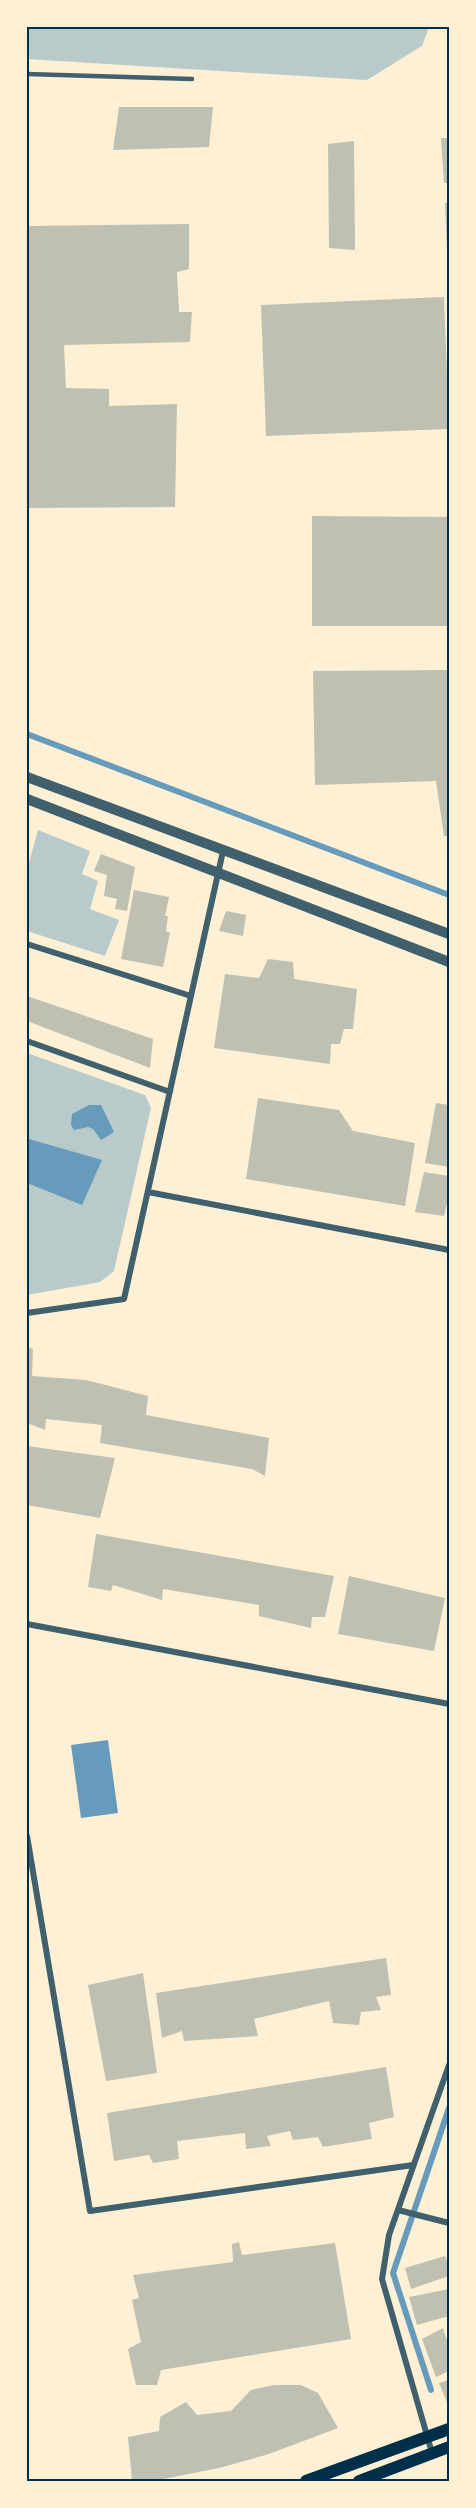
<svg xmlns="http://www.w3.org/2000/svg" width="476" height="2508" viewBox="0 0 476 2508" font-family="Montserrat,sans-serif">
  <rect width="100%" height="100%" fill="#fdf0d5"/>
  <path fill="#b9caca" d="M27,27H429L422,46L367,80L27,59Z
    M38,830L90,851L82,874L98,881L90,909L119,920L105,956L27,931V870Z
    M27,1053L145,1095L151,1108L114,1271L100,1282L27,1295Z"/>
  <path fill="#669bbc" d="M89,1105H101L114,1132L101,1140L93,1129L88,1127L74,1130L71,1125L72,1114Z
    M29,1139L102,1160L82,1205L27,1183V1147Z
    M108,1740L118,1813L81,1818L71,1745Z"/>
  <g fill="none" stroke-linecap="round" stroke-linejoin="round">
    <path stroke="#669bbc" stroke-width="6" d="M27,734L449,895
      M431,2390L393,2273L449,2108"/>
  </g>
  <path fill="#bec0b2" d="M119,107H213L209,147L113,150Z
    M441,138H449V183H444Z
    M354,141L355,250L329,248L328,144Z
    M445,203H449V249H447Z
    M189,224V269L177,272L179,312H192L190,342L64,345L66,388L109,389V406L177,404L175,507L27,508V226Z
    M444,297L449,429L266,436L261,305Z
    M312,516L449,517V626H312Z
    M449,670V836H444L436,781L315,785L313,671Z
    M101,854L135,867L127,911L115,909L117,899L104,896L107,875L94,871Z
    M134,890L169,897L165,916H168L166,931L170,933L163,967L121,959Z
    M226,911L246,915L243,936L219,931Z
    M268,959L293,962L294,979L357,989L353,1029H344L340,1044H331L330,1064L214,1048L225,974L259,978Z
    M27,996L153,1039L150,1068L27,1021Z
    M258,1098L339,1110L353,1131L415,1143L405,1206L246,1179Z
    M436,1103L449,1105V1167L425,1163Z
    M424,1172L449,1176V1195L444,1216L415,1212Z
    M27,1347L33,1349L32,1376L86,1380L148,1396L146,1415L269,1438L265,1476L252,1469L100,1443L102,1425L46,1419L45,1430L27,1423Z
    M27,1446L115,1458L100,1518L27,1505Z
    M96,1534L334,1576L325,1617H312L311,1628L259,1616V1605L163,1589L162,1600L113,1585L111,1591L88,1587Z
    M349,1576L445,1598L434,1651L338,1634Z
    M386,1958L391,1995L376,1997L381,2010L361,2012L359,2025L333,2023L329,2001L254,2019L258,2036L184,2041L182,2031L162,2038L156,1993Z
    M143,1973L157,2073L106,2081L88,1985Z
    M386,2067L394,2117L369,2123L372,2139L323,2147L318,2137L293,2140L290,2131L267,2136L271,2146L246,2149L245,2133L177,2141L179,2159L153,2163L149,2155L114,2161L107,2113Z
    M239,2242L242,2255L335,2243L351,2339L161,2370L157,2385H136L128,2349L141,2342L132,2300L139,2298L133,2275L233,2262L232,2244Z
    M445,2256L449,2266V2276L411,2289L405,2268Z
    M449,2289V2316L417,2325L409,2297Z
    M443,2328L449,2347V2371L436,2377L422,2339Z
    M449,2380V2401L447,2402L439,2383Z
    M274,2385H301L318,2393L338,2428L269,2454L219,2468L153,2481H132L128,2437L159,2431L160,2417L186,2402L197,2415L231,2411L251,2390Z"/>
  <g fill="none" stroke-linecap="round" stroke-linejoin="round">
    <path stroke="#3f606c" stroke-width="4.5" d="M27,74L192,79"/>
    <path stroke="#3f606c" stroke-width="6" d="M27,944L191,996
      M27,1041L170,1092
      M148,1192L449,1250
      M27,1313L124,1299L223,851
      M27,1624L449,1704
      M27,1836L90,2211L413,2165
      M398,2210L449,2223
      M432,2453L382,2279L389,2235L449,2065"/>
    <path stroke="#3f606c" stroke-width="10" d="M27,777L449,934
      M27,799L449,962"/>
    <path stroke="#003049" stroke-width="12" d="M306,2481L449,2429
      M359,2481L449,2447"/>
  </g>
  <rect width="476" height="2508" fill="none" stroke="#fdf0d5" stroke-width="57"/>
  <rect x="28" y="28" width="420" height="2452" fill="none" stroke="#003049" stroke-width="2"/>
</svg>
